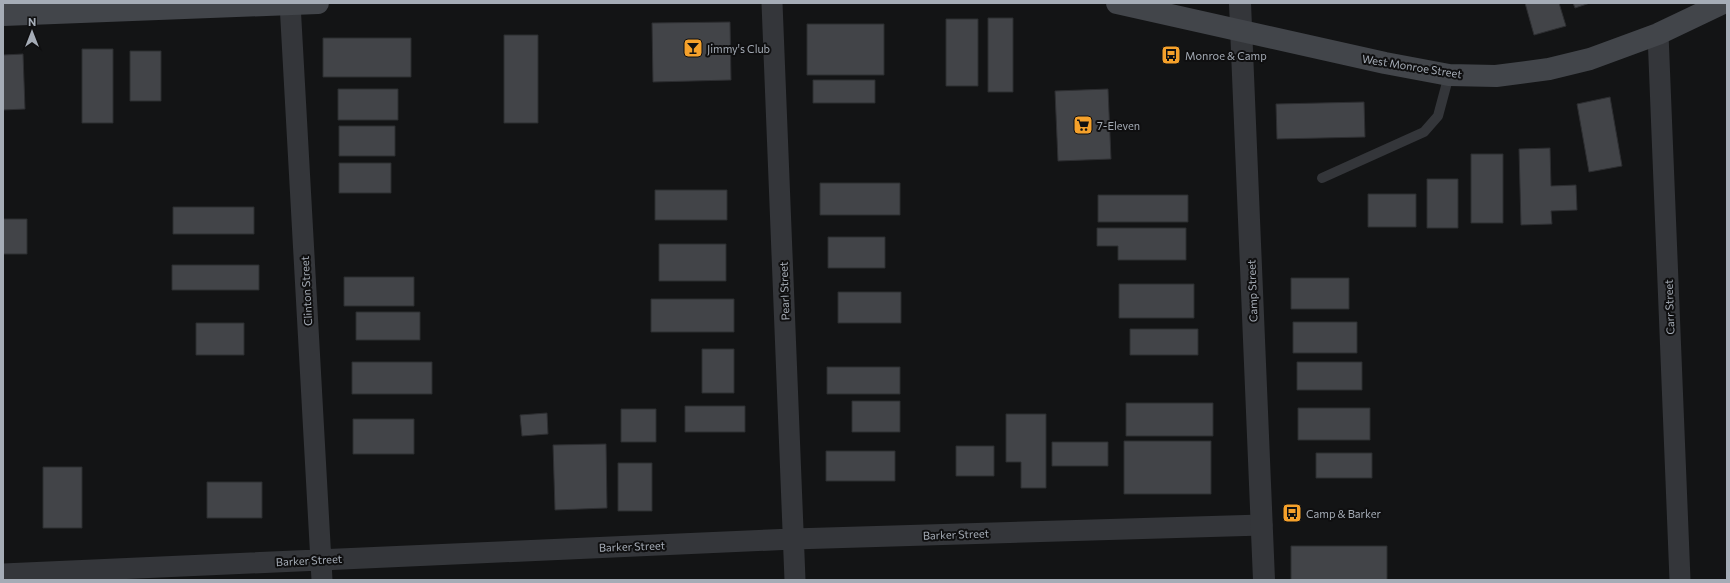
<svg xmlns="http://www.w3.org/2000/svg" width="1730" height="583" viewBox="0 0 1730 583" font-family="Commissioner,sans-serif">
  <rect width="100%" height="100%" fill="#131415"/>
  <path fill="#424448" stroke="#2d2e31" d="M1525,3H1559L1566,26L1534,35Z
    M1573,3H1590L1575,8Z
    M988,18H1013V92H988Z
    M946,19H978V86H946Z
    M730,22L731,80L653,82L652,23Z
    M807,24H884V75H807Z
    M504,35H538V123H504Z
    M323,38H411V77H323Z
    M82,49H113V123H82Z
    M130,51H161V101H130Z
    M23,54L25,109L3,110V55Z
    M813,80H875V103H813Z
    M338,89H398V120H338Z
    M1108,89L1111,159L1058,161L1055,91Z
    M1610,97L1622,166L1589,172L1577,104Z
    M1364,102L1365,137L1277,139L1276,104Z
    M339,126H395V156H339Z
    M1550,148L1551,186L1576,185L1577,210L1551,211L1552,224L1521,225L1519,149Z
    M1471,154H1503V223H1471Z
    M339,163H391V193H339Z
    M1427,179H1458V228H1427Z
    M820,183H900V215H820Z
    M655,190H727V220H655Z
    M1368,194H1416V227H1368Z
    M1098,195H1188V222H1098Z
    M173,207H254V234H173Z
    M3,219H27V254H3Z
    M1097,228H1186V260H1118V246H1097Z
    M828,237H885V268H828Z
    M659,244H726V281H659Z
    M172,265H259V290H172Z
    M344,277H414V306H344Z
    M1291,278H1349V309H1291Z
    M1119,284H1194V318H1119Z
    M838,292H901V323H838Z
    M651,299H734V332H651Z
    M356,312H420V340H356Z
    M1293,322H1357V353H1293Z
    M196,323H244V355H196Z
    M1130,329H1198V355H1130Z
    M702,349H734V393H702Z
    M352,362H432V394H352Z
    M1297,362H1362V390H1297Z
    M827,367H900V394H827Z
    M852,401H900V432H852Z
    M1126,403H1213V436H1126Z
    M685,406H745V432H685Z
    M1298,408H1370V440H1298Z
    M621,409H656V442H621Z
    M547,413L548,434L522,436L520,415Z
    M1006,414H1046V488H1021V462H1006Z
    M353,419H414V454H353Z
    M1124,441H1211V494H1124Z
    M1052,442H1108V466H1052Z
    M606,444L607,508L555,510L553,445Z
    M956,446H994V476H956Z
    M826,451H895V481H826Z
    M1316,453H1372V478H1316Z
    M618,463H652V511H618Z
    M43,467H82V528H43Z
    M207,482H262V518H207Z
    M1291,546H1387V580H1291Z"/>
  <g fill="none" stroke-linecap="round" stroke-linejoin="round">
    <path stroke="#34363a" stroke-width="10" d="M1322,178L1424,132L1438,116L1449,75"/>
    <path stroke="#34363a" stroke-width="21" d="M290,3L322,580
      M772,3L795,580
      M1658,34L1680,580
      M3,574L793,539L1262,525"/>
    <path stroke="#34363a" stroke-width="22" d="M1240,3L1264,580"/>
    <path stroke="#42454a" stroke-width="22" d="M1117,3L1385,63L1449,75L1496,76L1549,69L1590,59L1658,34L1723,3
      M3,15L318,3"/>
  </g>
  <defs>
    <g id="bar-square" transform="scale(1)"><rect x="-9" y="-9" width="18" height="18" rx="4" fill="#f5a12b" stroke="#0f0f10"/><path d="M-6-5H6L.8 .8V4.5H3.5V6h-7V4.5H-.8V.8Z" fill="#111"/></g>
    <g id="bus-square" transform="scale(1)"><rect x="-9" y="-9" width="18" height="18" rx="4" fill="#f5a12b" stroke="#0f0f10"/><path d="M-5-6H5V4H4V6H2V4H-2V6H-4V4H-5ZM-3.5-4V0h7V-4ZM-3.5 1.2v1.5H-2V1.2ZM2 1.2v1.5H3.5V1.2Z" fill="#111"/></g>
    <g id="supermarket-square" transform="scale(1)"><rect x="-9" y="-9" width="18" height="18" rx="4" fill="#f5a12b" stroke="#0f0f10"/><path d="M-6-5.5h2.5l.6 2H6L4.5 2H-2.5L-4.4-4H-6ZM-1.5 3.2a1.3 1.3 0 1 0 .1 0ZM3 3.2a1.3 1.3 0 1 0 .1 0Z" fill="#111"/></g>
  </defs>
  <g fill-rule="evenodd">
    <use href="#bar-square" x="693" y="48"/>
    <use href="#bus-square" x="1171" y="55"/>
    <use href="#supermarket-square" x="1083" y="125"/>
    <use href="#bus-square" x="1292" y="513"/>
  </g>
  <g text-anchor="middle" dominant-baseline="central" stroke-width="4" stroke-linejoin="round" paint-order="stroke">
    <g font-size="11" fill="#a5acb6" stroke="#0f0f10" text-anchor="start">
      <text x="707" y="48">Jimmy's Club</text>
      <text x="1185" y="55">Monroe &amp; Camp</text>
      <text x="1097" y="125">7-Eleven</text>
      <text x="1306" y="513">Camp &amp; Barker</text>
    </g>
    <g font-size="11" fill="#a5acb6" stroke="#0f0f10">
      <text transform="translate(1412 66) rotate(9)">West Monroe Street</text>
      <text transform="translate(306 291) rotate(-93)">Clinton Street</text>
      <text transform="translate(784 291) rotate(-92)">Pearl Street</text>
      <text transform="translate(1252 291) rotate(-92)">Camp Street</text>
      <text transform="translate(1669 307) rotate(-92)">Carr Street</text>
      <text transform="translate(956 534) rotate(-2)">Barker Street</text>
      <text transform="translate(632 546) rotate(-2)">Barker Street</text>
      <text transform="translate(309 560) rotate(-3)">Barker Street</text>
    </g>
  </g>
  <rect width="1730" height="583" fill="none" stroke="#a5acb6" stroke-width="8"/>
  <g transform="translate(32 32)" stroke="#0f0f10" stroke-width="3" paint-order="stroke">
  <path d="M0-3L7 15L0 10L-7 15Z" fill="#a5acb6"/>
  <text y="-6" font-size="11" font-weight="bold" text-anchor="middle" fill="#a5acb6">N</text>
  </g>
</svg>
